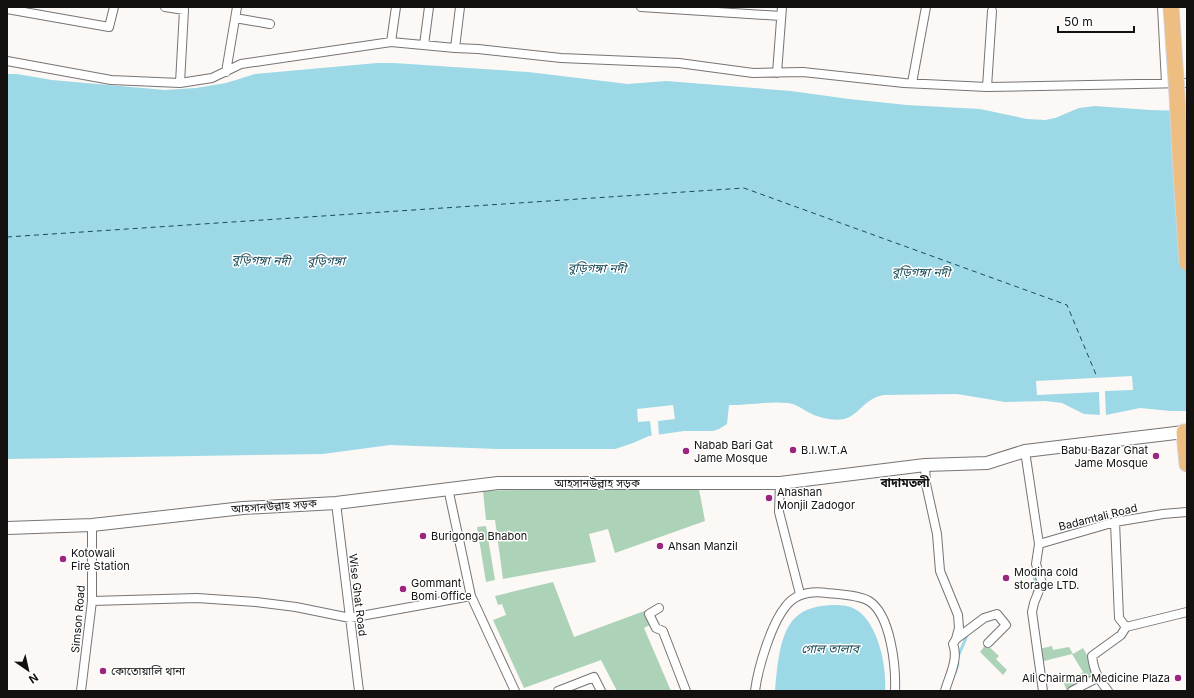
<svg xmlns="http://www.w3.org/2000/svg" width="1194" height="698" viewBox="0 0 1194 698" font-family="Inter,'Noto Sans Bengali',sans-serif">
  <rect width="100%" height="100%" fill="#fbf8f6"/>
  <path fill="#acd2b7" d="M698,484L705,521L615,553L608,529L589,534L596,562L503,579L495,520H486L483,491Z
    M486,526L495,580L486,582L477,527Z
    M553,582L574,637L647,610L652,624L644,628L671,691H617L601,660L524,688L493,620L506,615L502,604L498,605L495,596Z
    M986,644L999,656L996,659L1007,670L1003,675L980,652Z
    M1052,646L1053,650L1069,647L1073,654L1083,648C1090,658 1089,666 1094,677L1067,691L1063,681L1073,679L1083,672L1072,654L1040,662L1039,649Z"/>
  <path fill="#9cd8e6" d="M377,63H394L528,72L628,84L666,81L791,91L849,99L907,105L980,109L1027,119L1045,120L1055,118L1079,108L1095,106L1150,110L1187,111V411H1171L1140,408L1106,415H1100L1084,414L1062,403L1045,401L1005,402L957,394L883,395C864,399 858,416 844,419C834,421 819,418 810,413C801,409 799,405 788,403C769,401 749,405 729,405L727,424L719,429L713,431H684L649,436L633,443L615,449H498L390,445L323,454L7,459V74H17L52,80L165,90L196,88L226,83L255,74Z
    M831,605C839,605 848,605 855,609C878,622 887,666 885,691H775C777,669 779,632 796,617C805,608 819,606 831,605Z"/>
  <path fill="#fbf8f6" d="M1132,376L1133,390L1105,391L1106,417H1100L1099,392L1037,395L1036,381Z
    M673,405L675,419L658,421L659,436L652,437L650,421L638,422L637,409Z"/>
  <g fill="none" stroke-linecap="round" stroke-linejoin="round">
    <path stroke="#9cd8e6" stroke-width="3" d="M1034,596L1035,570
      M955,673L958,664L957,659L968,633"/>
    <path stroke="#194c58" stroke-width="1" stroke-dasharray="5 4" stroke-linecap="butt" d="M7,237L744,188L1067,305L1097,377"/>
    <g stroke="#777473" stroke-width="10">
      <path id="street" d="M165,7L184,10L180,83
        M641,7L781,16
        M1162,7L1166,83
        M7,9L109,27L114,7
        M235,18L270,24
        M391,42L396,7
        M424,45L429,7
        M455,48L460,7
        M7,61L111,80L180,83L212,78L241,64L391,42L455,48L478,49L561,58L679,63L753,73L803,72L904,83L987,87L1187,83
        M226,72L237,7
        M777,73L782,7
        M912,83L926,7
        M987,87L992,11
        M1025,451L1039,544L1036,564L1042,583L1034,603L1032,612L1043,691
        M925,465L926,484L937,534L940,571L958,615L959,628L956,639L953,644C959,659 949,676 945,691
        M780,483L779,512L800,594
        M448,488L471,596L515,691
        M336,503L359,691
        M1115,522L1119,618L1126,627
        M1039,544L1115,522L1163,514L1187,512
        M92,601L197,598L256,602L296,607L350,618L471,596
        M659,608L649,614L656,628L663,631L664,634L686,691
        M1126,627L1187,612
        M956,639L984,618L997,614L1006,625L988,643
        M81,691L92,601V525
        M558,691L594,677L601,691
        M755,691C758,668 771,624 786,606C796,593 812,591 827,593C837,594 860,595 869,601C891,615 896,667 895,691
        M1072,691L1097,678
        M1108,691C1098,678 1094,672 1092,656L1121,635L1126,627"/>
    </g>
    <g stroke="#777473" stroke-width="14">
      <path id="secondary" d="M7,528L92,525L243,508L336,503L498,483H780L925,465L987,463L1025,451L1184,432"/>
    </g>
    <g stroke="#d4d4d4" stroke-width="17">
      <path id="highway" d="M1187,432H1184L1187,464"/>
    </g>
    <use href="#street" stroke="#fff" stroke-width="8"/>
    <use href="#secondary" stroke="#fff" stroke-width="12"/>
    <use href="#highway" stroke="#edbd81" stroke-width="15"/>
    <g stroke="#d4d4d4" stroke-width="17" stroke-linecap="butt">
      <path id="highway-bridge" d="M1171,7L1177,94L1180,157L1187,263"/>
    </g>
    <use href="#highway-bridge" stroke="#edbd81" stroke-width="15"/>
  </g>
  <g fill="#9c257f" stroke="#fff" stroke-width="1.5">
    <circle cx="793" cy="450" r="4"/>
    <circle cx="686" cy="451" r="4"/>
    <circle cx="1156" cy="456" r="4"/>
    <circle cx="769" cy="498" r="4"/>
    <circle cx="423" cy="536" r="4"/>
    <circle cx="660" cy="546" r="4"/>
    <circle cx="63" cy="559" r="4"/>
    <circle cx="1006" cy="578" r="4"/>
    <circle cx="403" cy="589" r="4"/>
    <circle cx="103" cy="671" r="4"/>
    <circle cx="1178" cy="678" r="4"/>
  </g>
  <g text-anchor="middle" dominant-baseline="central" stroke-width="3" stroke-linejoin="round" paint-order="stroke">
    <g font-size="11" fill="#121110" stroke="#fff" text-anchor="start">
      <text x="694" y="445">Nabab Bari Gat<tspan x="694" dy="13">Jame Mosque</tspan></text>
      <text x="801" y="450">B.I.W.T.A</text>
      <text x="1148" y="450" text-anchor="end">Babu Bazar Ghat<tspan x="1148" dy="13">Jame Mosque</tspan></text>
      <text x="777" y="492">Ahashan<tspan x="777" dy="13">Monjil Zadogor</tspan></text>
      <text x="431" y="536">Burigonga Bhabon</text>
      <text x="668" y="546">Ahsan Manzil</text>
      <text x="71" y="553">Kotowali<tspan x="71" dy="13">Fire Station</tspan></text>
      <text x="1014" y="572">Modina cold<tspan x="1014" dy="13">storage LTD.</tspan></text>
      <text x="411" y="583">Gommant<tspan x="411" dy="13">Bomi Office</tspan></text>
      <text x="111" y="671">কোতোয়ালি থানা</text>
      <text x="1170" y="678" text-anchor="end">Ali Chairman Medicine Plaza</text>
    </g>
    <g font-size="11" fill="#121110" stroke="#fff">
      <text x="597" y="483">আহসানউল্লাহ সড়ক</text>
      <text transform="translate(274 506) rotate(-4)">আহসানউল্লাহ সড়ক</text>
      <text transform="translate(1098 517) rotate(-14)">Badamtali Road</text>
      <text transform="translate(358 595) rotate(83)">Wise Ghat Road</text>
      <text transform="translate(78 619) rotate(-85)">Simson Road</text>
    </g>
    <g font-size="12" font-style="italic" fill="#194c58" stroke="#fff">
      <text transform="translate(261 260) rotate(2)">বুড়িগঙ্গা নদী</text>
      <text x="326" y="260">বুড়িগঙ্গা</text>
      <text transform="translate(597 268) rotate(1)">বুড়িগঙ্গা নদী</text>
      <text transform="translate(921 272) rotate(1)">বুড়িগঙ্গা নদী</text>
      <text x="830" y="648">গোল তালাব</text>
    </g>
    <g font-size="12" font-weight="bold" fill="#121110" stroke="#fff">
      <text x="905" y="482">বাদামতলী</text>
    </g>
  </g>
  <rect width="1194" height="698" fill="none" stroke="#121110" stroke-width="16"/>
  <g transform="translate(28 670) rotate(146)" stroke="#ffffff" stroke-width="3" paint-order="stroke">
  <path d="M0-3L7 15L0 10L-7 15Z" fill="#121110"/>
  <text y="-6" font-size="11" font-weight="bold" text-anchor="middle" fill="#121110">N</text>
  </g>
  <path d="M1058 26v6h76v-6" fill="none" stroke="#121110" stroke-width="2"/>
  <text x="1064" y="26" font-size="12" fill="#121110" stroke="#ffffff" stroke-width="3" paint-order="stroke">50 m</text>
</svg>
